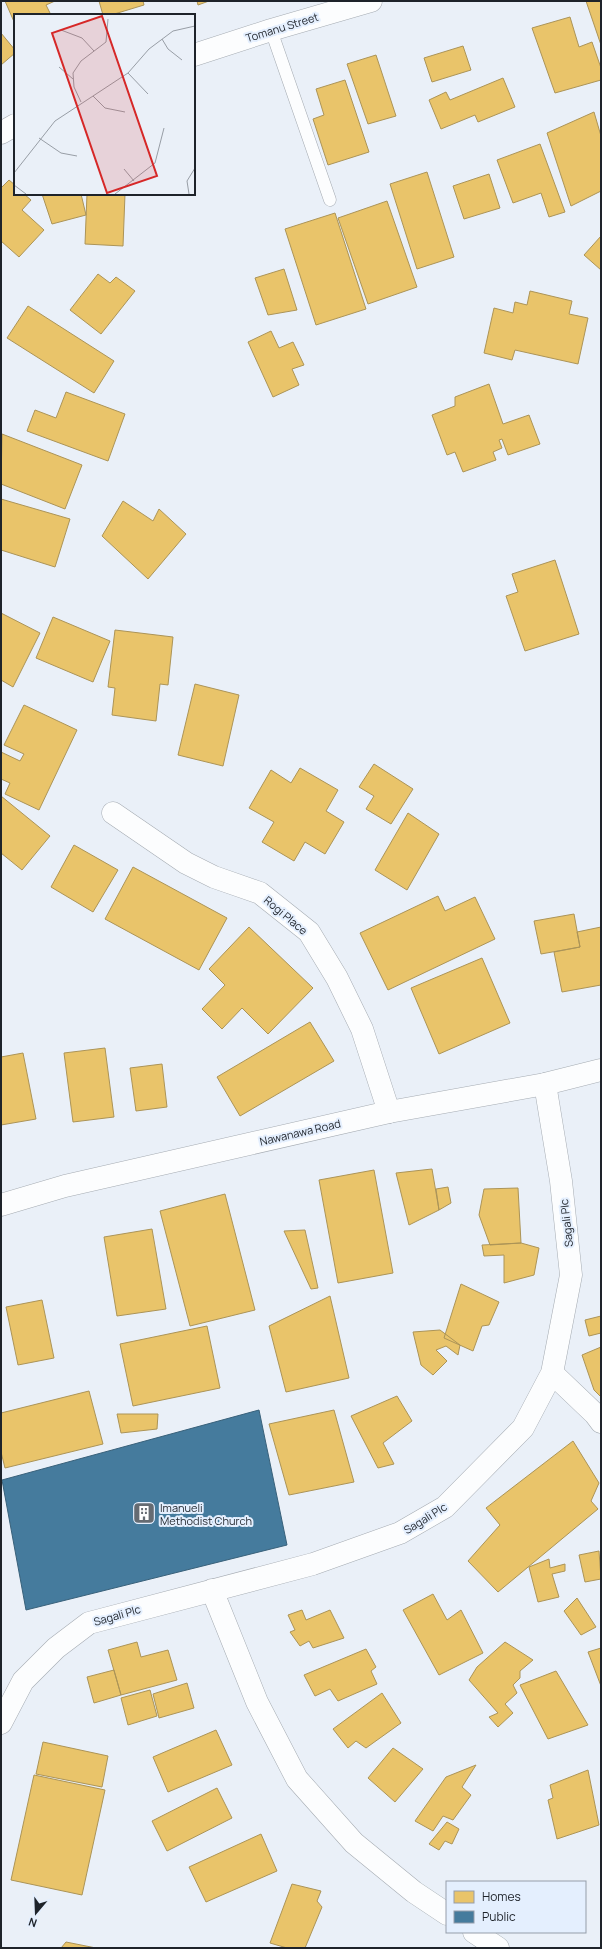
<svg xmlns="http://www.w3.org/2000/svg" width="602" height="1949" viewBox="0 0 602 1949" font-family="Manrope,sans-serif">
  <rect width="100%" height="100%" fill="#eaf0f8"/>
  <path fill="#e9c46a" stroke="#ac9457" d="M5,1H55L46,5L51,15H15V24Z
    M99,1H143L144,5L111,15H103Z
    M197,1H209L198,5Z
    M586,1H601V45Z
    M570,17L579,47L592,42L601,68V80L555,93L532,28Z
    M1,33L15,50V53L1,65Z
    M463,46L471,70L432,82L424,58Z
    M376,55L396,116L368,124L347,64Z
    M503,78L515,107L478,122L475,115L441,129L429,100L446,92L450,100Z
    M345,80L369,152L328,165L313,119L324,115L316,89Z
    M594,112L601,136V191L571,206L547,133Z
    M540,144L565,212L549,217L541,193L513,203L497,160Z
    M427,172L454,257L417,269L390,184Z
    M489,174L500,208L464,219L453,186Z
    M9,180L15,185V194H24L31,200L22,210L44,230L19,257L1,241V188Z
    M42,194H81L86,215L52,224Z
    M87,194H125L123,246L85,244Z
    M387,201L417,287L368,304L338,218Z
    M335,213L366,309L316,325L285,229Z
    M601,236V270L584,255Z
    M284,269L297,310L268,315L255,278Z
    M98,274L110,283L116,277L135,291L101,334L70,310Z
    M530,291L572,301L569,314L588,318L578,364L515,350L512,360L484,353L494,308L513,313L515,302L527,305Z
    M28,306L114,361L94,393L7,338Z
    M271,331L279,348L293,342L304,365L292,369L299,385L273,397L248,342Z
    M489,384L503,424L529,415L540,444L508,455L502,439L499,440L502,448L493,452L496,460L463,472L455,452L447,455L432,415L455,406V397Z
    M66,392L125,414L108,461L27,431L35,410L56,418Z
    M2,434L82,465L65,509L1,484Z
    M1,499L70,519L55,567L1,550Z
    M123,501L153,521L159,509L186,534L148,579L102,536Z
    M555,560L579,634L525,651L506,596L518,592L512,574Z
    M1,613L40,633L13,687L1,680Z
    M53,617L110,641L93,682L36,658Z
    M115,630L173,637L168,685L160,684L156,721L112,715L115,688L108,687Z
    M195,684L239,695L223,766L178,755Z
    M24,705L77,730L39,810L5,794L10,783L1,779V752L20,761L24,754L4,745Z
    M374,764L413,789L391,824L366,809L374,796L359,787Z
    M300,768L338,790L326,811L344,822L325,854L305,842L294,861L262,842L274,822L249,808L271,770L291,783Z
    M1,796L50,836L22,870L1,853Z
    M408,813L439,834L407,890L375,870Z
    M74,845L118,870L93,912L51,887Z
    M133,867L227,918L199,970L105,919Z
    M438,896L445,911L475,897L495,939L388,990L360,933Z
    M574,914L580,947L541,954L534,921Z
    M249,927L313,988L268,1034L242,1008L222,1029L202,1009L225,985L209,969Z
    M601,927V985L562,992L554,952L580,947L577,932Z
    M482,958L510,1023L439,1054L411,988Z
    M310,1022L334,1061L240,1116L217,1077Z
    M105,1048L114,1117L73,1122L64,1053Z
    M23,1053L36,1119L1,1125V1057Z
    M162,1064L167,1107L136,1111L130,1068Z
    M432,1169L439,1210L409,1225L396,1173Z
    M374,1170L393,1273L338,1283L319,1180Z
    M448,1187L451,1203L439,1210L436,1189Z
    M518,1188L521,1243L490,1245L479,1215L484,1189Z
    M225,1194L255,1310L190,1326L160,1211Z
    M152,1229L166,1309L117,1316L104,1237Z
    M305,1230L318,1288L311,1289L284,1231Z
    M521,1243L539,1248L534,1275L504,1283V1255L484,1256L482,1245Z
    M461,1284L499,1302L489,1325L482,1326L473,1351L444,1338Z
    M330,1296L349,1378L286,1392L269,1326Z
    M42,1300L54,1358L18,1365L6,1307Z
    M601,1316V1333L589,1336L585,1320Z
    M207,1326L220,1388L133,1406L120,1344Z
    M440,1330L460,1345L458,1355L446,1346L436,1350L447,1361L433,1375L421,1365L413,1332Z
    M601,1347V1397L594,1390L582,1355Z
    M89,1391L103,1444L5,1468L1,1452V1413Z
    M397,1396L412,1421L383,1443L394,1464L378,1468L351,1416Z
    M334,1410L354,1482L289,1495L269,1424Z
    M117,1414H158L157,1429L121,1433Z
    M573,1441L599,1483L591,1501L598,1509L498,1592L468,1561L500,1525L486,1508Z
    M599,1551L601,1579L585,1582L579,1555Z
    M549,1559L550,1568L565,1564V1571L552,1574L559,1597L538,1602L529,1567Z
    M433,1594L447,1620L461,1610L483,1653L439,1675L403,1610Z
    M577,1598L596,1627L581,1635L564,1611Z
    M302,1610L306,1620L330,1610L344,1638L313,1648L309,1641L300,1646L290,1632L295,1630L288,1615Z
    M137,1642L141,1657L168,1650L177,1680L121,1695L108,1650Z
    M505,1642L533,1660L520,1671V1678L513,1685L517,1693L505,1704L513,1713L498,1727L489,1717L498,1713L469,1680L477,1667Z
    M601,1648V1686L588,1652Z
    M366,1649L376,1667L371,1671L377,1684L338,1701L330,1689L315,1696L304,1675Z
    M114,1670L121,1695L94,1703L87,1677Z
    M556,1671L588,1725L548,1739L520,1685Z
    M187,1683L194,1708L159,1718L153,1694Z
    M150,1690L157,1716L128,1725L121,1698Z
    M382,1693L401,1723L366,1748L356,1741L348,1748L333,1729Z
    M216,1730L232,1765L168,1792L153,1757Z
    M43,1742L108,1756L102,1787L36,1774Z
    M393,1748L423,1769L395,1802L368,1778Z
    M476,1765L462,1787L471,1795L453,1820L443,1816L433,1831L415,1821L446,1777Z
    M588,1770L599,1825L557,1839L548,1800L553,1798L550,1785Z
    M34,1775L105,1790L82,1895L11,1880Z
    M217,1788L232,1818L167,1851L152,1821Z
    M447,1822L459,1829L452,1844L445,1841L439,1850L429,1844Z
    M261,1834L277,1871L206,1902L189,1867Z
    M292,1884L321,1891L317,1901L322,1907L305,1948H287L270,1943Z
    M66,1942L96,1948H61Z"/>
  <path fill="#457b9d" stroke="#39617a" d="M259,1410L287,1545L26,1610L2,1480Z"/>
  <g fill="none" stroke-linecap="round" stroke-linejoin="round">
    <g stroke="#a5abb2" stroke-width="13">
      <path id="lane" d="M271,30L330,200"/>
    </g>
    <g stroke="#a5abb2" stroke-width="23">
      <path id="street" d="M194,55L271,30L371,1
        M1,133L15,125
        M113,813L186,863L214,877L260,893L309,932L337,978L362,1029L389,1112
        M552,1373L595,1414L601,1422
        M212,1590L257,1702L297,1779L354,1843L414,1892L447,1914
        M1,1723L23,1681L56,1648L89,1623L313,1564L400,1533L445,1507L523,1428L552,1373L571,1275L561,1181L545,1084
        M474,1932L498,1948"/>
    </g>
    <g stroke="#a5abb2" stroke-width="23">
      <path id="secondary" d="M1,1205L65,1186L389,1112L545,1084L601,1070"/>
    </g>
    <use href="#lane" stroke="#fcfdfe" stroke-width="12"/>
    <use href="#street" stroke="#fcfdfe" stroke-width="22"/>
    <use href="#secondary" stroke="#fcfdfe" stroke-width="22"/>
  </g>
  <defs>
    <g id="building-square" transform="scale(1.15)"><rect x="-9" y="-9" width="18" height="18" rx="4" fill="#656b72" stroke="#e4effe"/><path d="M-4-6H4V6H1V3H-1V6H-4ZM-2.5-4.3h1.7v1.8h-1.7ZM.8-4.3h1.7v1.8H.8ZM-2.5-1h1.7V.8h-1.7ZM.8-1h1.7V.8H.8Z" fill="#fff"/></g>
  </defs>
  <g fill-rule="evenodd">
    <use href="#building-square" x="144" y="1513"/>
  </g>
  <g text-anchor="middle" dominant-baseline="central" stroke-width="4" stroke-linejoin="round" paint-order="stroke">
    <g font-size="11" fill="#1e232a" stroke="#e4effe">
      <text transform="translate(282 27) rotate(-17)">Tomanu Street</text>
      <text transform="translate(286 915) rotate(40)">Rogi Place</text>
      <text transform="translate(300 1132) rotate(-13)">Nawanawa Road</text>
      <text transform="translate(566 1223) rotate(-96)">Sagali Plc</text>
      <text transform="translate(425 1518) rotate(-32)">Sagali Plc</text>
      <text transform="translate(117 1615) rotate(-16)">Sagali Plc</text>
    </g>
    <g font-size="11" fill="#1e232a" stroke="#e4effe" text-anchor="start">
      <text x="160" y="1507">Imanueli<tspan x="160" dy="13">Methodist Church</tspan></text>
    </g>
  </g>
  <g transform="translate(14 14)">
    <rect width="181" height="181" fill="#eaf0f8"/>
    <path fill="none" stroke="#989ea6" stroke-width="1" d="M47,16L68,24L80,37M148,25L154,35L168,46M45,53L59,65M114,59L134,80M79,82L91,94L111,98M67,88L60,73L59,59L67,47L92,28L94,5M25,124L47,139L63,142M110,155L120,167M0,159L41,107L114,59L135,35L159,17L181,12M0,171L12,180M101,180L141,149L150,114M175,180L173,167L181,154"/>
    <path fill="#d62828" fill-opacity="0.15" stroke="#d62828" stroke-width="2" d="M88,2L143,162L93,179L38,19Z"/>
    <rect width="181" height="181" fill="none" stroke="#1e232a" stroke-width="2"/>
  </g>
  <rect width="602" height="1949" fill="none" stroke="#1e232a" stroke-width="4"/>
  <rect x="446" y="1881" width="140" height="52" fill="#e4effe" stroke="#959da9"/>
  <rect x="454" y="1891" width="20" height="12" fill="#e9c46a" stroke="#959da9"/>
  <text x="482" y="1901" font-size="12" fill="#1e232a">Homes</text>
  <rect x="454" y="1911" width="20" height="12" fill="#457b9d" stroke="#959da9"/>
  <text x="482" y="1921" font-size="12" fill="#1e232a">Public</text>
  <g transform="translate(36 1913) rotate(199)" stroke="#e4effe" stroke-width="3" paint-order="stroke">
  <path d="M0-3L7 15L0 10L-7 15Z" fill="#1e232a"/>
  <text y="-6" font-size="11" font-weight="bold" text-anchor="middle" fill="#1e232a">N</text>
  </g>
</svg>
